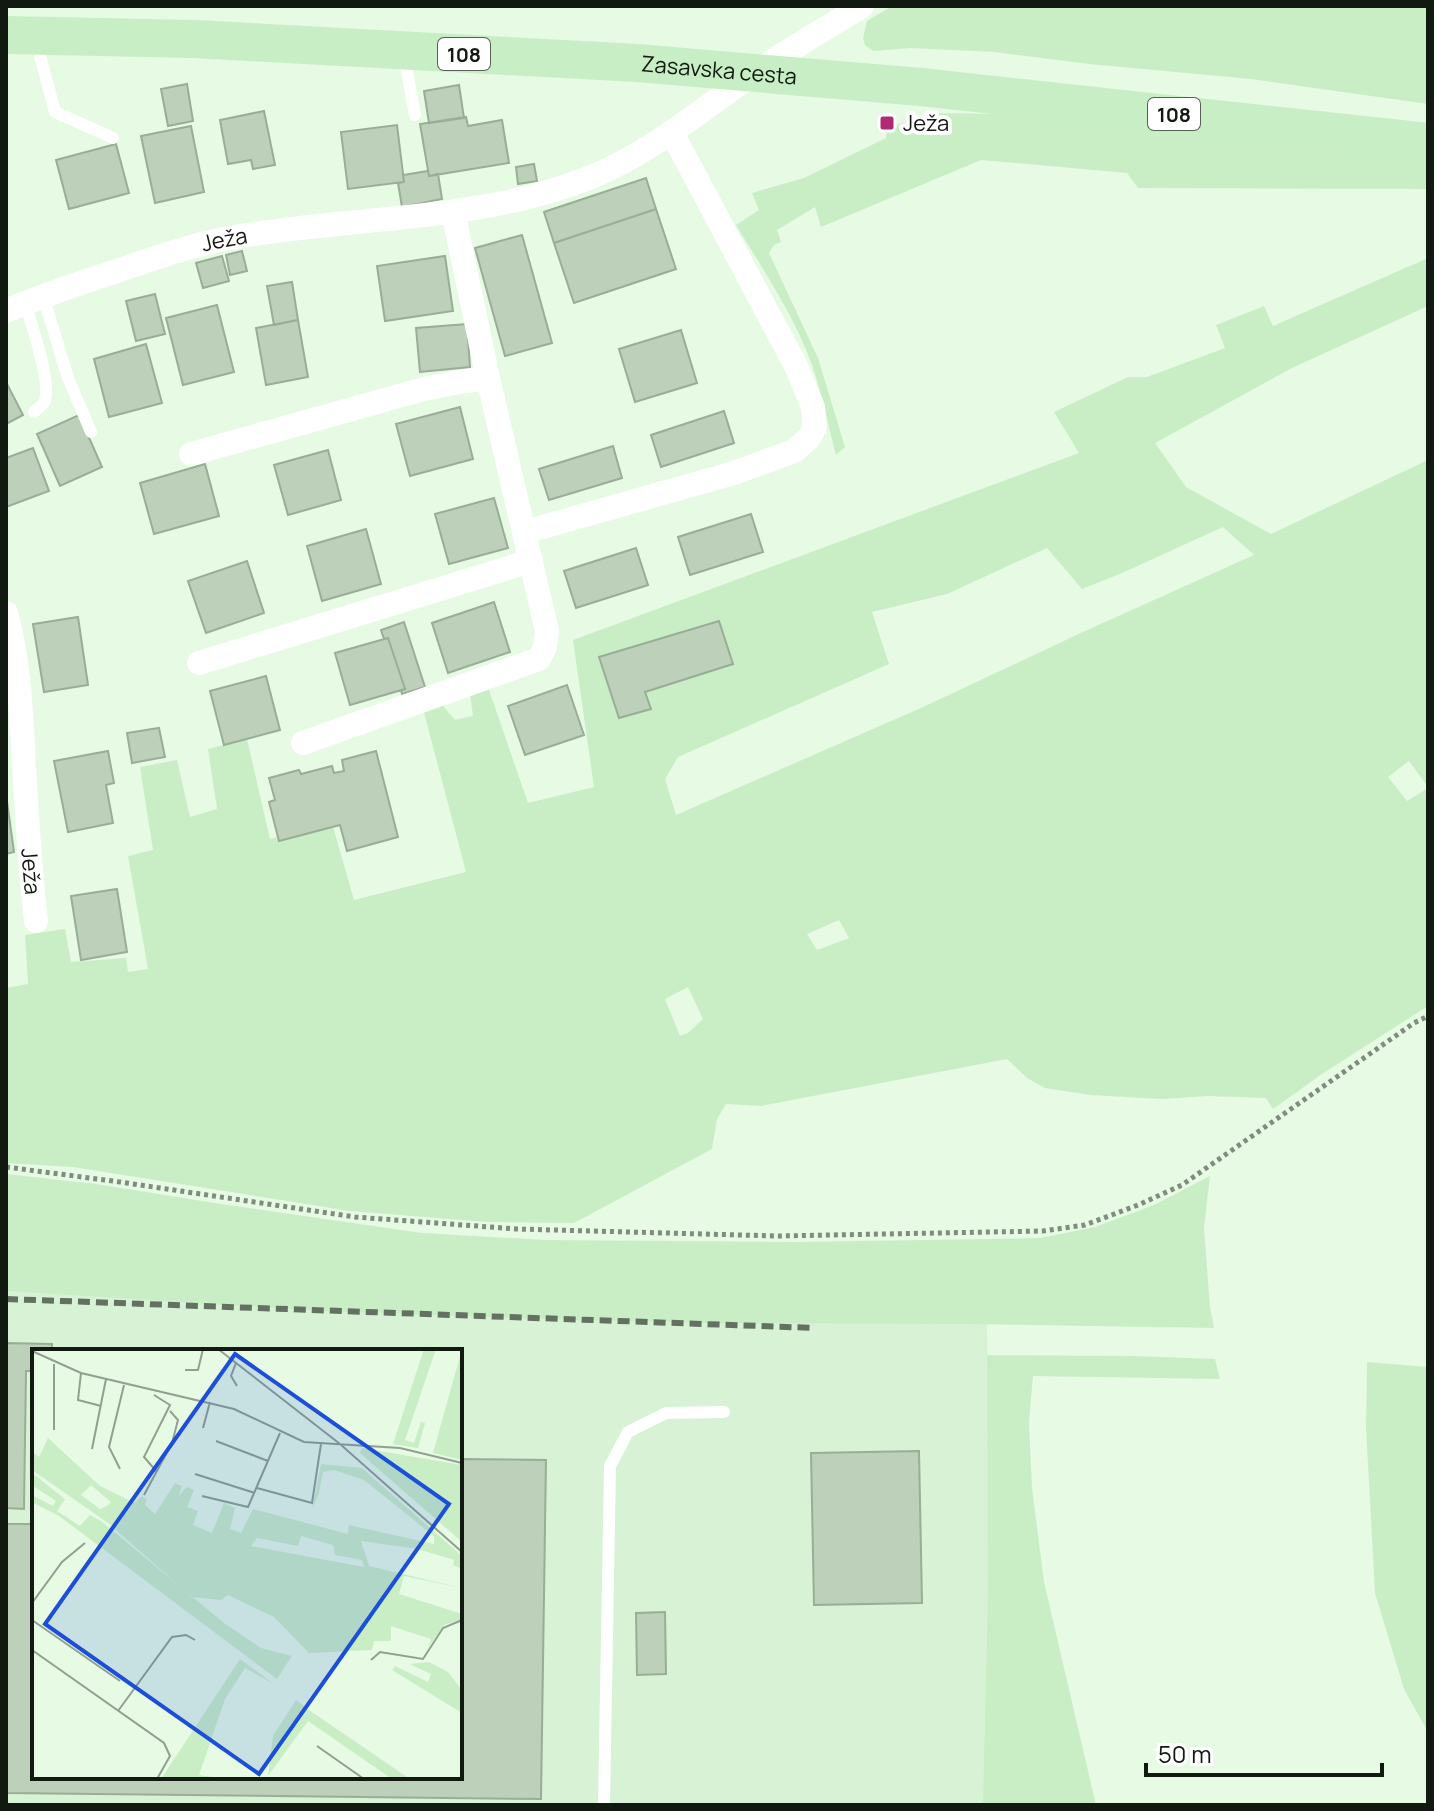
<svg xmlns="http://www.w3.org/2000/svg" width="1434" height="1811" viewBox="0 0 1434 1811" font-family="Manrope,sans-serif">
  <rect width="100%" height="100%" fill="#e6fae4"/>
  <path fill="#d8f2d5" fill-rule="evenodd" d="M6,1286L987,1317L993,1805H6ZM34,1351H460V1777H34Z"/>
  <path fill="#c9eec5" fill-rule="evenodd" d="M892,6H1428V104L1251,79L1089,64L994,52L911,48L873,51L865,45L863,38L867,21Z
    M934,113L1004,114L1428,161V189L1138,188L1127,173L981,160L821,227L815,207L777,230L781,242L774,245L769,253L818,358L845,447L836,455C829,429 824,403 816,377C800,324 765,273 736,225L759,210L752,193L804,178L886,138L887,128Z
    M1428,258V306L1292,368L1155,443L1186,487L1271,534L1428,460V787L1409,761L1388,777L1407,801L1428,788V1006L1322,1074L1273,1109L1266,1098L1209,1096L1161,1099L1090,1095L1045,1088L1027,1078L1007,1059L761,1106L726,1104L717,1119L712,1149L574,1223L487,1222L350,1211L73,1167L6,1163V988L28,984L25,935L65,929L71,962L126,958L128,972L148,969L128,856L153,850L140,767L177,760L190,817L217,809L208,749L247,739L270,839L332,823L354,900L466,872L422,705L438,700L455,720L473,716L470,694L489,690L528,803L594,787L573,640L1079,453L1054,412L1128,377H1147L1225,348L1216,325L1264,306L1273,326ZM1223,527L1254,555L1085,631L921,708L676,815L665,779L678,757L889,664L872,612L947,594L1047,548L1082,589L1122,573ZM839,920L849,938L817,950L807,934ZM688,987L703,1019L688,1033L680,1036L665,999Z
    M6,1174L96,1184L221,1204L422,1233L546,1240L797,1242L1041,1238L1095,1227L1154,1205L1210,1176L1204,1228L1210,1307L1214,1328L967,1324L704,1323L517,1318L326,1311L6,1291Z
    M987,1355L1134,1356L1215,1359L1220,1379L1033,1376L1029,1422L1032,1488L1044,1582L1096,1805H983L988,1588Z
    M1367,1362L1428,1367V1732L1404,1689L1375,1593L1366,1428Z"/>
  <path fill="#bcd0ba" stroke="#99ad97" stroke-width="2" d="M187,84L193,121L168,126L161,89Z
    M459,85L464,118L429,123L424,91Z
    M264,111L275,165L253,169L251,160L228,164L220,120Z
    M466,117L468,126L502,120L509,163L429,176L420,124Z
    M397,125L404,182L348,189L341,132Z
    M191,126L204,192L155,203L141,136Z
    M116,144L129,193L69,209L56,160Z
    M534,164L537,181L518,184L516,167Z
    M428,171L429,176L438,174L442,199L402,207L398,183L404,182L403,175Z
    M646,178L656,209L554,243L544,212Z
    M656,209L676,269L574,303L554,243Z
    M522,235L552,343L505,356L475,248Z
    M242,251L247,271L230,275L226,255Z
    M222,256L229,281L203,288L196,263Z
    M445,256L453,311L385,321L377,266Z
    M292,282L298,320L274,325L267,286Z
    M155,294L165,334L136,341L126,301Z
    M217,305L234,372L183,385L166,318Z
    M298,320L308,377L266,385L256,328Z
    M467,324L470,367L420,372L416,328Z
    M681,330L697,383L635,402L619,349Z
    M146,344L162,403L109,417L94,359Z
    M6,382L23,415L6,424Z
    M460,407L473,459L410,476L396,424Z
    M724,411L734,443L661,467L651,435Z
    M79,415L102,467L60,486L37,434Z
    M613,446L622,478L549,500L539,469Z
    M33,448L49,491L6,507V458Z
    M328,450L341,500L288,515L274,465Z
    M205,464L219,516L154,534L140,483Z
    M494,498L508,548L449,564L435,514Z
    M751,514L763,552L690,575L678,537Z
    M366,529L381,584L322,601L307,546Z
    M636,548L648,585L576,608L564,571Z
    M247,561L264,613L206,633L188,581Z
    M494,602L510,652L448,673L432,623Z
    M78,617L88,685L44,692L33,624Z
    M719,621L733,664L645,692L651,709L619,718L599,657Z
    M404,622L425,687L402,694L401,690L405,689L388,638L384,639L381,630Z
    M388,638L405,689L350,705L335,653Z
    M266,676L280,730L224,745L210,691Z
    M567,685L584,735L525,755L508,706Z
    M159,728L165,757L132,763L127,733Z
    M108,751L114,783L106,785L113,823L68,832L54,761Z
    M376,751L398,837L347,851L340,825L279,841L269,802L275,800L269,778L299,770L301,774L332,766L334,773L344,771L342,760Z
    M6,794L14,852L6,854Z
    M117,889L127,952L81,960L71,896Z
    M6,1343L52,1344V1351H34V1371H26L24,1509L6,1508Z
    M919,1451L922,1603L814,1605L811,1453Z
    M460,1459L546,1460L541,1799L6,1793V1524H34V1777H460Z
    M665,1612L666,1674L637,1675L636,1613Z"/>
  <g fill="none" stroke-linecap="round" stroke-linejoin="round">
    <path stroke="#7f8d7e" stroke-width="5" stroke-dasharray="4 4" stroke-linecap="butt" d="M6,1167L120,1182L355,1217L517,1229L778,1236L1043,1231L1085,1225L1138,1205L1182,1185L1414,1023L1428,1016"/>
    <path stroke="#fff" stroke-width="12" d="M36,41L55,112L113,138
      M404,55L415,115
      M43,296L68,378L91,432
      M25,303C31,324 53,385 44,403C42,405 36,410 34,412
      M604,1805L610,1466L628,1432L666,1413L724,1412"/>
    <g stroke="#fff" stroke-width="24">
      <path id="s1" d="M6,311C41,296 77,284 114,272C152,259 190,245 230,238C348,216 473,223 586,179C649,155 700,110 755,73C789,49 827,28 862,6"/>
      <path d="M191,454L424,389L459,382L488,378"/>
      <path d="M525,532L734,473L794,451L809,438L815,427L813,407L796,366L672,133"/>
      <path id="s2" d="M6,613C20,664 21,714 24,767C27,818 30,870 36,921"/>
      <path d="M199,663L531,561"/>
      <path d="M303,743L539,659L545,647L547,631L488,378L453,212"/>
    </g>
    <path stroke="#c8eec5" stroke-width="38" id="s3" d="M6,35L194,39L637,63L921,87L1428,142"/>
    <path stroke="#647062" stroke-width="6" stroke-dasharray="12 6" stroke-linecap="butt" d="M6,1299L815,1328"/>
  </g>
  <rect fill="#b02b73" stroke="#fff" stroke-width="3" x="879" y="115" width="16" height="16" rx="4"/>
  <g text-anchor="middle" dominant-baseline="central" stroke-width="8" stroke-linejoin="round" paint-order="stroke">
    <g fill="#fff" stroke="#595e58" stroke-width="2">
      <rect x="438" y="38" width="52" height="32" rx="6"/>
      <rect x="1148" y="98" width="52" height="32" rx="6"/>
    </g>
    <g font-size="20" font-weight="bold" fill="#121911">
      <text x="464" y="54">108</text>
      <text x="1174" y="114">108</text>
    </g>
    <g font-size="22" fill="#121911" stroke="#fff">
      <text stroke="none"><textPath href="#s3" startOffset="714">Zasavska cesta</textPath></text>
      <text stroke="none"><textPath href="#s1" startOffset="230">Ježa</textPath></text>
      <text stroke="none"><textPath href="#s2" startOffset="260">Ježa</textPath></text>
    </g>
    <g font-size="22" fill="#121911" stroke="#fff" text-anchor="start">
      <text x="903" y="123">Ježa</text>
    </g>
  </g>
  <g transform="translate(32 1349)">
    <rect width="430" height="430" fill="#e6fae4"/>
    <path d="M392,0H404L373,91L382,94L389,73L393,74L386,99L361,95ZM430,0V111L401,104ZM16,89L68,137L103,154L109,147L115,150L113,156L123,165L143,134L150,137L146,147L155,138L162,141L155,158L166,162L161,176L180,184L192,154L203,159L198,180L209,184L221,160L316,185L317,176L402,195V187L332,131L302,121L291,123L287,144L280,160L289,115L330,119L430,207V220L421,216L422,211L386,200L329,192L337,217L430,239L372,227L367,245L430,265V270L412,276L396,298L399,290L359,277V292H342L340,301L277,304L242,268L196,246L189,251L160,248L76,174L0,121V103L7,108ZM59,136L79,153L75,157L68,160L49,146ZM269,187L301,196L303,206L330,211L332,218L219,197L225,189L266,197ZM330,99L430,116V193L328,104ZM0,124L33,150L25,162L48,177L58,166L69,172L192,274L229,299L260,307L245,330L27,167L0,153V146L21,157L24,152L1,137ZM208,310L242,335L213,319L193,350L167,426L195,430H129ZM397,313L416,323L430,341V364L360,321L363,317L396,333L399,325L378,315ZM264,351L277,361L378,430H360L276,372L236,427L241,387Z" fill="#c9eec5" fill-rule="evenodd"/>
    <path fill="none" stroke="#91a090" stroke-width="2" d="M186,0L308,95L430,203M0,2L49,24L202,60L272,93L368,99L430,114M204,14L199,27L205,37M153,21H166L171,0M49,24L46,51L69,57M122,46L138,56L112,108L125,123M171,79L178,53M22,81V15M184,92L236,112M60,100L74,30M88,120L77,98L92,36M163,125L223,144M225,139L280,154L289,95M112,146L140,94L146,71L138,62M170,147L216,158L248,84M0,254L30,213L53,194M0,271L88,332M0,301L132,394L138,407L125,430M339,311L348,303L391,310L411,279L430,271M86,362L140,288L154,286L163,291M285,397L332,430"/>
    <path fill="#1d4ed8" fill-opacity="0.15" stroke="#1d4ed8" stroke-width="4" d="M203,5L417,155L227,425L13,275Z"/>
    <rect width="430" height="430" fill="none" stroke="#121911" stroke-width="4"/>
  </g>
  <rect width="1434" height="1811" fill="none" stroke="#121911" stroke-width="16"/>
  <path d="M1146 1763v12h236v-12" fill="none" stroke="#121911" stroke-width="4"/>
  <text x="1158" y="1763" font-size="24" fill="#121911" stroke="#ffffff" stroke-width="6" paint-order="stroke">50 m</text>
</svg>
